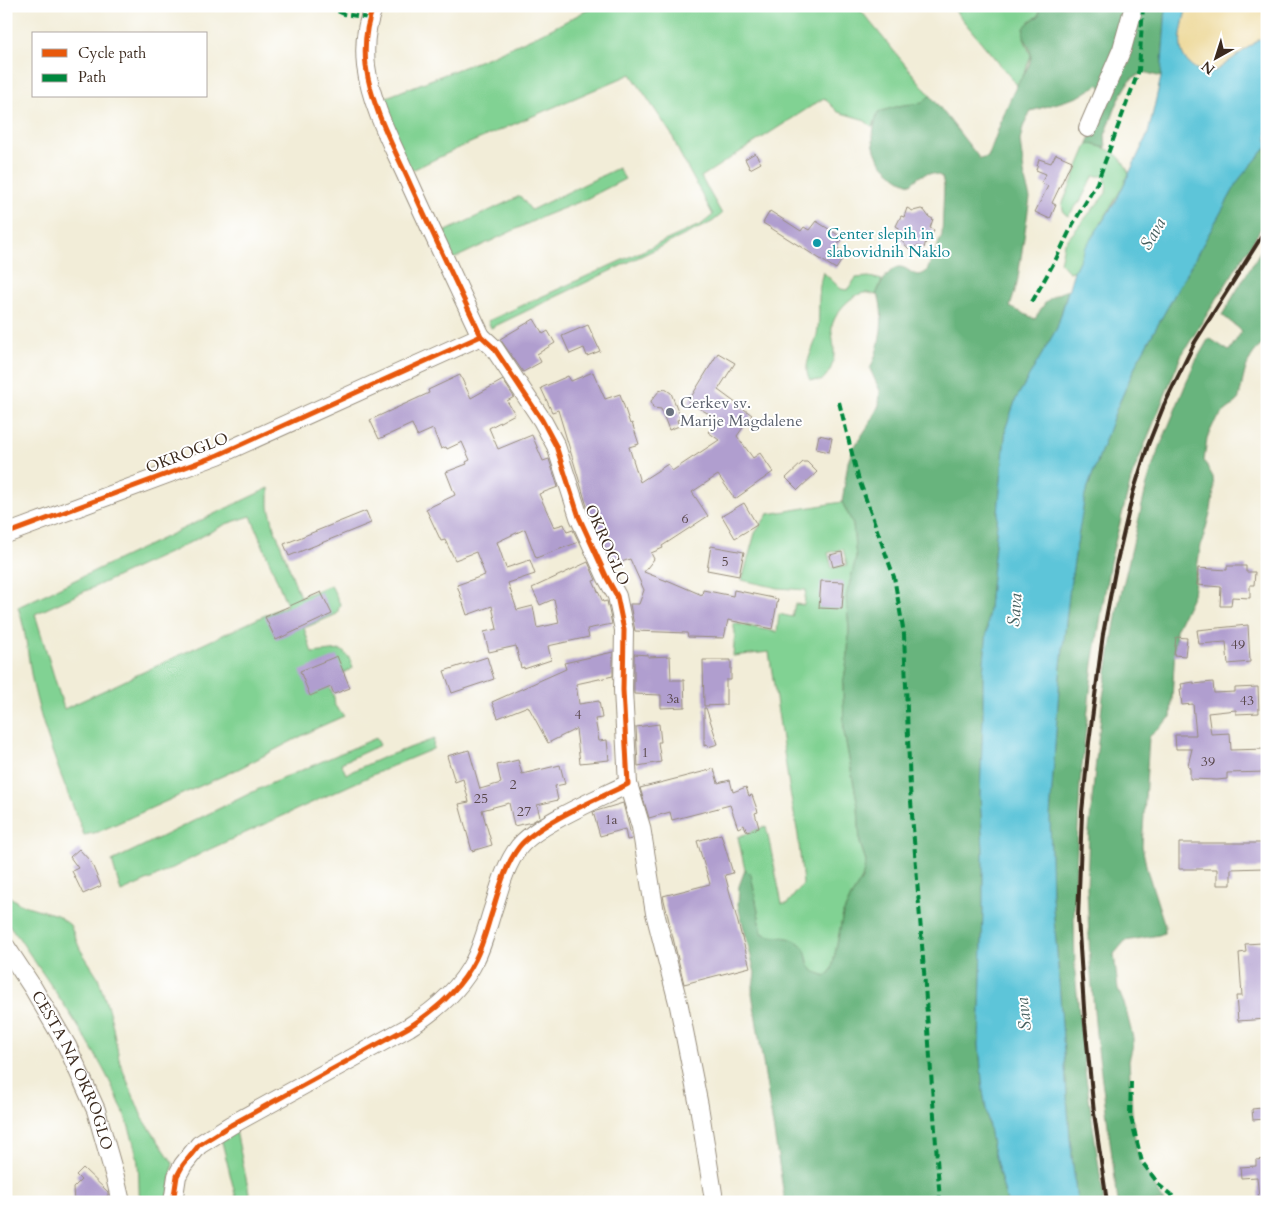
<svg xmlns="http://www.w3.org/2000/svg" width="1273" height="1208" viewBox="0 0 1273 1208" font-family="Cardo,serif">
  <rect width="100%" height="100%" fill="#fff"/>
  <filter id="ink" filterUnits="userSpaceOnUse"><feTurbulence type="fractalNoise" baseFrequency=".02" numOctaves="2"/><feDisplacementMap in="SourceGraphic" scale="10" xChannelSelector="R" yChannelSelector="G"/><feConvolveMatrix kernelMatrix="1 2 1 2 8 2 1 2 1" color-interpolation-filters="sRGB"/></filter>
  <filter id="wash" filterUnits="userSpaceOnUse"><feTurbulence type="fractalNoise" baseFrequency=".0096" numOctaves="4" result="noise"/><feDisplacementMap in="SourceGraphic" scale="20" xChannelSelector="R" yChannelSelector="G"/><feGaussianBlur stdDeviation="1.12" result="paint"/><feColorMatrix in="noise" values="0 0 0 0 0 0 0 0 0 0 0 0 0 0 0 0 0 1.4 0 .05"/><feComposite in="paint" operator="in"/></filter>
  <g filter="url(#wash)">
    <rect width="100%" height="100%" fill="#f2edd8"/>
    <path fill="#81d293" stroke="#5e7e58" fill-rule="evenodd" d="M595,6H857L930,95L922,103L878,112L873,127L862,119L838,112L824,98L701,177L722,214L712,222L491,328L488,321L702,224L713,215L679,152L672,135L631,74L463,146L410,171L379,100L494,55L551,29Z
      M951,6H1040L1039,16L1029,21L1024,38L1031,56L1024,74L1017,85Z
      M1088,143C1109,149 1121,152 1129,174C1113,207 1090,238 1074,271L1069,272L1060,262L1064,244L1106,193L1107,183L1104,176H1094L1090,182L1081,200L1068,216L1064,213L1062,205Z
      M618,168L625,179L584,200L544,216L453,259L440,234L520,196L531,210Z
      M823,272L841,289L847,290L856,278L869,277L882,280L876,295C872,294 867,292 864,293C850,295 835,313 832,326C831,331 833,336 833,341C836,357 833,371 821,381L810,380C801,366 814,350 817,335C821,314 816,293 823,272Z
      M269,488V507L274,527L300,597L331,585L340,604L337,614L304,628L312,653L341,650C348,655 351,660 353,668L327,681L334,697L335,706L344,716L317,728L238,769L98,832L84,835C67,790 47,744 36,697C28,668 28,636 18,607ZM251,516L287,605L64,709L35,614L173,551L226,524Z
      M842,502L853,524L856,558L846,597L849,628L848,655L843,685L844,732L858,806L860,843L866,861L865,870L862,879L851,897L843,914L832,969L827,976L816,973L810,969C801,926 788,948 762,933L751,875L745,870L738,837L766,826L782,904H787L803,884L798,835L789,786L769,652L733,656L735,632L733,623L777,632L779,614L792,617L795,604L804,605L806,590L778,588L742,580L755,533L768,514ZM843,549L847,565L832,568L828,553Z
      M376,738L380,745L341,763L346,774L384,757L434,739L433,749L390,767L208,850L153,878L121,892L112,861L265,786Z
      M6,894L20,904L57,915L70,925L80,949L98,977L111,1018L120,1063L142,1117L173,1163L168,1202H140C138,1186 140,1168 136,1152C119,1076 61,1002 19,938L6,921Z
      M235,1126L251,1202H237L220,1134Z"/>
    <path fill="#68b47d" stroke="#526f4e" d="M1040,6H1166L1161,77L1144,72L1131,79L1119,99L1105,135L1106,148L1088,143L1108,98L1099,84L1078,97L1031,111L1023,127L1020,141L1025,180L1030,198L1017,284L1010,307L1035,319C1046,301 1047,297 1068,290L1057,328L1016,399L1006,427L983,673V720L980,795L983,849V911L979,1045L983,1091L992,1145L1007,1202H785L752,993L755,973L738,905L739,886L745,870L751,874L762,933C773,939 786,935 796,941C816,952 796,969 827,976L832,969L843,914L851,897L862,879L866,861L860,843L858,806L844,732L843,685L848,655L849,628L846,597L856,558L853,524L842,502L848,462L853,449L870,423L879,405L880,391L870,369C880,347 885,321 879,297L876,295C879,287 888,269 898,267C910,266 914,282 927,271L942,235L944,186L942,177C929,170 922,173 911,184C903,182 897,178 891,172C870,155 870,136 878,112L903,105L922,103L930,95L980,159L988,157C997,134 1005,108 1017,85C1021,77 1030,68 1031,58C1032,40 1009,31 1039,16Z
      M1267,147V219L1181,356L1132,476L1110,562L1093,664L1080,783L1074,915L1075,973L1085,1071L1104,1202H1077L1070,1139L1057,953L1052,897L1050,817L1060,675L1070,586L1085,495L1116,410L1138,360L1240,178Z
      M1267,240V341C1243,357 1245,377 1238,401L1223,413L1214,423L1207,438L1204,461L1213,477L1214,489L1211,510L1200,549L1193,594L1176,630L1171,717L1149,737L1142,846L1147,870L1165,926L1164,933L1159,935L1125,941L1114,954L1118,989L1125,1006L1133,1038V1045L1129,1060L1132,1113L1136,1148L1140,1161L1164,1202H1118L1096,1034L1090,961L1087,888L1089,831L1096,760L1103,697L1117,611L1147,484L1155,459L1194,364L1209,338L1229,351L1242,331L1222,315Z"/>
    <path fill="#eeda9e" stroke="#94825e" d="M1187,6H1267V34L1217,70L1206,74C1171,60 1180,37 1187,6Z"/>
    <path fill="#5dc5d9" stroke="#4c787c" d="M1166,6H1187C1180,36 1171,60 1206,74L1217,70L1267,34V147L1240,178L1138,360L1116,410L1085,495L1070,586L1060,675L1050,817L1052,897L1057,953L1070,1139L1077,1202H1007L992,1145L983,1091L979,1045L983,911V849L980,795L983,720V673L1006,427L1016,399L1057,328L1074,271L1085,248L1116,201L1148,134L1161,77Z"/>
    <g id="blocks">
      <path fill="#b09ecf" d="M755,153L761,163L750,169L745,159Z
        M1056,154L1072,161L1052,203L1056,205L1050,219L1035,212L1048,186L1041,183L1046,174L1036,170L1039,159L1051,163Z
        M907,208L913,211L921,209L924,210L929,217L933,219L930,228L934,230L929,242L926,241L924,248L917,246L912,248H908L900,239L896,236L899,228L896,226L901,216L904,217Z
        M770,211L801,231L804,227L809,230L816,221L843,238L836,247L846,254L836,269L763,223Z
        M534,319L543,334L548,331L555,343L537,354L541,362L523,372L500,339Z
        M588,325L600,351L587,356L584,348L570,354L562,336Z
        M718,353L735,363L718,390L752,415L737,436L753,458L760,453L773,472L735,499L718,475L692,492L708,516L662,546L663,548L651,553L654,559L644,572L667,581V580L702,595L703,590L733,596L734,590L778,599L772,629L728,620L724,638L688,637L687,633L635,631L630,604H639L644,590L630,559L613,565L589,513L558,410L552,412L541,388L568,376L571,381L593,372L605,399L620,394L630,424L632,423L639,444L629,447L640,482L668,464L672,471L719,440L708,432L718,419L688,402Z
        M460,375L471,398L503,380L514,397L507,401L515,414L489,428L498,449L532,435L543,461L549,459L558,487L539,494L554,527L564,524L567,532L573,530L579,542L536,558L525,529L497,542L506,568L530,560L535,574L508,583L517,610L533,606L537,628L559,623L554,599L540,605L532,588L588,562L596,580L593,581L603,602L607,601L612,624L587,629L589,637L548,646L551,660L524,669V667L521,668L516,646L489,652L484,632L497,629L492,606L467,615L457,585L485,575L476,552L455,560L445,540L441,541L426,509L455,495L446,472L467,464L466,462L470,460L462,442L447,449L446,447L441,449L433,429L417,436L412,424L379,439L370,420L429,393L428,390Z
        M665,389L671,393L680,416V419L677,420L679,426L669,430L661,409L653,408L651,401L659,391Z
        M819,435L832,438L829,452L816,449Z
        M803,462H807L817,472L798,490L786,478Z
        M744,503L757,525L735,538L722,516Z
        M366,511L371,523L289,556L284,544Z
        M711,546L744,552L739,576L707,570Z
        M842,552L844,564L833,567L830,555Z
        M1227,566H1246V572H1255L1254,585H1250V598L1232,597L1231,606H1220L1221,587L1197,585L1198,568L1227,570Z
        M821,581L844,582L842,609L819,608Z
        M321,592L332,614L276,640L265,617Z
        M1248,625L1250,662L1228,664L1226,642L1199,644L1197,630Z
        M1176,637L1187,638L1185,656L1174,655Z
        M613,652V676L576,684L579,704L599,701L602,718L595,719L599,741L607,740L609,760L580,763L576,729L548,743L528,706L498,718L492,702L566,669L564,663Z
        M634,654L648,655V657L670,656L671,680H684L685,707L661,708V695L634,694Z
        M337,656L350,688L334,694L331,687L310,696L300,671Z
        M487,657L494,679L452,693L444,671Z
        M703,660H731V680H726V705L704,706Z
        M1194,682V684L1213,682L1214,693L1235,692V688L1258,687L1259,713L1236,714V710L1208,713L1211,734L1230,733L1231,750L1265,749V751H1267V772L1227,773V779L1217,780L1190,779V769L1188,765L1192,749H1176L1175,735H1196L1193,704L1182,705L1180,689H1182L1181,684Z
        M704,708H706L718,744L708,747L707,745L704,746Z
        M659,724L661,742H658L661,762L638,766L636,727Z
        M469,750L480,789L501,783L497,765L518,760L522,774L560,765L565,784L555,786L558,800L537,805L540,817L532,822L514,826L509,803L482,810L492,845L472,851L459,804L469,802L463,779L455,782L447,756Z
        M714,769L718,783L730,780L733,792L746,787L749,796L752,795L758,812L755,813L759,828L747,832L744,825L738,828L730,805L672,820L670,812L649,818L640,788Z
        M623,803L632,839L627,840L625,829L600,836L593,812Z
        M721,834L733,873L725,875L750,967L684,984L663,896L710,884L697,841Z
        M1179,843H1264V868L1231,869V885H1217V869H1179Z
        M79,849L91,862L101,886L83,894L72,871L78,868L70,857Z
        M1262,943L1267,1019L1238,1021L1236,996H1242L1239,953L1246,952L1245,944Z
        M1262,1108L1264,1119L1253,1120L1252,1109Z
        M1267,1159V1199H1259L1257,1177L1241,1178L1240,1167L1256,1166V1160Z
        M83,1168L108,1192V1195L102,1202H74L73,1188L81,1180L76,1175Z"/>
    </g>
  </g>
  <g filter="url(#ink)">
    <use href="#blocks" fill-opacity="0" stroke="#968c7b" stroke-width="1"/>
    <g fill="none" stroke-linecap="round" stroke-linejoin="round">
      <g stroke="#968c7b" stroke-width="20">
        <g id="minor">
          <path d="M1088,128L1122,49L1134,6"/>
          <path d="M6,534L218,455L481,336C456,283 431,230 407,177C391,142 371,105 366,66C364,46 366,24 374,6"/>
          <path d="M628,784L641,827L655,913L679,1006L699,1106L714,1200"/>
          <path id="s1" d="M6,947L33,988L67,1046L96,1110L115,1177L121,1202"/>
          <path d="M173,1202L177,1176L183,1165L199,1145L231,1125L409,1027C436,1010 461,989 475,960C484,943 488,923 494,906C500,886 506,864 519,847C537,824 600,798 628,784L623,690L624,630L617,596L607,578L579,517L556,446L542,420L494,348L481,336"/>
        </g>
      </g>
      <use href="#minor" stroke="#fff" stroke-width="18"/>
      <path stroke="#3b2a1e" stroke-width="4" d="M1107,1202L1094,1113L1085,1023L1078,918L1082,812L1089,742L1103,634L1117,561L1133,493L1148,445L1164,405L1195,342L1267,228"/>
      <path stroke="#00873e" stroke-width="4" stroke-dasharray="8 4" stroke-linecap="butt" d="M327,6L344,14L369,18
        M1032,302L1056,259L1073,224L1097,183L1139,70L1143,6
        M839,402L858,477L894,577L904,634L910,788L924,971L940,1202
        M1131,1082L1130,1114L1142,1162L1160,1186L1180,1202
        M626,1202L645,1200H714L715,1202"/>
      <g stroke="#fff" stroke-width="8">
        <path id="cycleway" d="M6,534L218,455L481,336C456,283 431,230 407,177C391,142 371,105 366,66C364,46 366,24 374,6
          M173,1202L177,1176L183,1165L199,1145L231,1125L409,1027C436,1010 461,989 475,960C484,943 488,923 494,906C500,886 506,864 519,847C537,824 600,798 628,784L623,690L624,630L617,596L607,578L579,517L556,446L542,420L494,348L481,336"/>
      </g>
      <use href="#cycleway" stroke="#e8590c" stroke-width="5"/>
    </g>
  </g>
  <circle fill="#0f9aa8" stroke="#fff" stroke-width="2" cx="817" cy="243" r="5"/>
  <circle fill="#6b7280" stroke="#fff" stroke-width="2" cx="670" cy="412" r="5"/>
  <g text-anchor="middle" dominant-baseline="central" stroke-width="4" stroke-linejoin="round" paint-order="stroke">
    <g font-size="14" fill="#58474a">
      <text x="685" y="518">6</text>
      <text x="725" y="561">5</text>
      <text x="1238" y="644">49</text>
      <text x="673" y="698">3a</text>
      <text x="1247" y="700">43</text>
      <text x="578" y="714">4</text>
      <text x="645" y="752">1</text>
      <text x="1208" y="761">39</text>
      <text x="513" y="784">2</text>
      <text x="481" y="798">25</text>
      <text x="524" y="811">27</text>
      <text x="611" y="819">1a</text>
    </g>
    <g font-size="16" fill="#0d838f" stroke="#fff" text-anchor="start">
      <text x="827" y="234">Center slepih in<tspan x="827" dy="18">slabovidnih Naklo</tspan></text>
    </g>
    <g font-size="16" fill="#5b616d" stroke="#fff" text-anchor="start">
      <text x="680" y="403">Cerkev sv.<tspan x="680" dy="18">Marije Magdalene</tspan></text>
    </g>
    <g font-size="16" fill="#3b2a1e" stroke="#fff">
      <text transform="translate(187 453) rotate(-21)">OKROGLO</text>
      <text transform="translate(607 545) rotate(66)">OKROGLO</text>
      <text stroke="none"><textPath href="#s1" startOffset="141">CESTA NA OKROGLO</textPath></text>
    </g>
    <g font-size="18" font-style="italic" fill="#47605f" stroke="#fff">
      <text transform="translate(1153 234) rotate(-60)">Sava</text>
      <text transform="translate(1015 610) rotate(-86)">Sava</text>
      <text transform="translate(1024 1014) rotate(-96)">Sava</text>
    </g>
  </g>
  <rect width="1273" height="1208" fill="none" stroke="#fff" stroke-width="25"/>
  <rect x="32" y="32" width="175" height="65" fill="#ffffff" stroke="#b1aaa5"/>
  <rect x="42" y="49" width="25" height="8" fill="#e8590c" stroke="#b1aaa5"/>
  <text x="78" y="58" font-size="15" fill="#3b2a1e">Cycle path</text>
  <rect x="42" y="74" width="25" height="8" fill="#00873e" stroke="#b1aaa5"/>
  <text x="78" y="82" font-size="15" fill="#3b2a1e">Path</text>
  <g transform="translate(1216 58) rotate(219)" stroke="#ffffff" stroke-width="4" paint-order="stroke">
  <path d="M0-4L9 19L0 12L-9 19Z" fill="#3b2a1e"/>
  <text y="-8" font-size="14" font-weight="bold" text-anchor="middle" fill="#3b2a1e">N</text>
  </g>
</svg>
